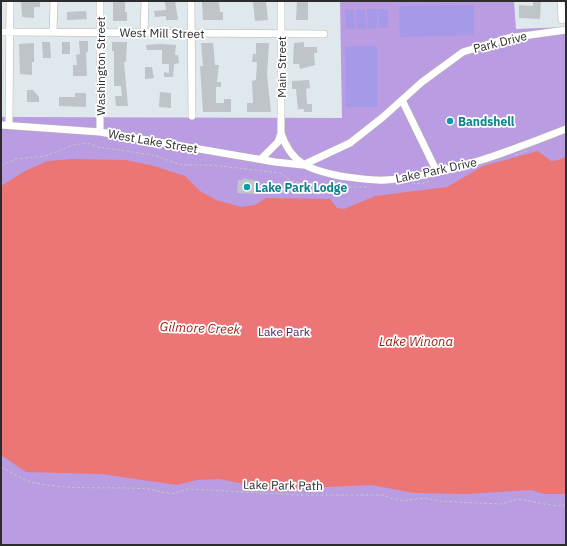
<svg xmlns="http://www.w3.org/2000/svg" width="567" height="546" viewBox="0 0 567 546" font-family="'IBM Plex Sans',sans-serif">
  <rect width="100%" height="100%" fill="#dee8ed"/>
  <path fill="#b99ce2" d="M340,1H514L516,29L566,27V545H1V117L342,118Z"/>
  <path fill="#a699e8" d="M474,5V35L400,37L399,6Z
    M367,9H377V28L368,29Z
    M378,9H388V28H379Z
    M345,10H354L355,29H346Z
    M356,10H365L366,29H357Z
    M345,46H377V107H346Z"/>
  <path fill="#eb7675" d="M538,151L551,161L559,160L566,156V494H545L531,490L467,494L413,493L372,485L304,488L282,492L220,479L197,480L177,485L101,474L26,472L1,455V186L25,171L48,161L72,159L126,160L154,166L185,176L200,191L216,200L241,207L255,205L266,198L330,199L337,208L344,209L375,196L447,187L483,166Z"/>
  <path fill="#bec4c8" d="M21,1H40V7H34V18L22,17Z
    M113,1H125V12H127V21H113Z
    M175,1L178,20H166V16L155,17L154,11L166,10L165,2Z
    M202,1H219L220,12H223V20H203Z
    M297,1H308V20H296Z
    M533,1H541L540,19L519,18V5L533,6Z
    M253,2H266L268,20L255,21Z
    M86,11L87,19L67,20V12Z
    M79,41H88V52H86L87,76H73V65H77L76,55L80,54Z
    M42,42H50L51,58H43Z
    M62,42H70V54H62Z
    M112,42H127L126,62H124L128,106H116L115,96H122L121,86H114V51H112Z
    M304,42V47H317V53H314L315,65L300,69L299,64H293L294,43Z
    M34,43V62H32V75L20,74L19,44Z
    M201,43H213L215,65H219L217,82H221V87H216V103H224V99H231V112H203L200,66H203Z
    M256,43H269L267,75L271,112H247V103H253L252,81L256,80L257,62H252L253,54H256Z
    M160,44L176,45L175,55H178L179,63L174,64L173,77H164V72L169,73V64H162V50H147L146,45Z
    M145,67H152L154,78L145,79Z
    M309,80L310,88L306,89L307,104H312V112H304V109H298L296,89H292V81Z
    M27,90H33L39,97V102H27Z
    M160,92L171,93V108L159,107Z
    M75,93H86V107L59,106V97H75Z
    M243,178L257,181L256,194L237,193L238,180H243Z"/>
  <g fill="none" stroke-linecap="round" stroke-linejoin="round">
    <g stroke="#bcb5ae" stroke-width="8">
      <path id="minor" d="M100,1V132
        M191,1L192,116
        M281,1V133C291,164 310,170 340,176C355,178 371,181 386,180C446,176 510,151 566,129
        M561,1L562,20
        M1,32L324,34
        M53,32L54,1
        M144,33L145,1
        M402,100L437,172
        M1,125L100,132L275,162L303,165L350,143L383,117L422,82L463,52L508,38L566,30
        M9,125L10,1
        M262,158L278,142L281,133"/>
    </g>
    <path stroke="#c4c4c4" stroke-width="1" stroke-dasharray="3 2" stroke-linecap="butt" d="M515,155L527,151
      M1,165L17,159L46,156L73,145L87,143L98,147L153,155L181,165H212L280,173L291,181L314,186L320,190L327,191L337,187H370
      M412,183L422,184L432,180
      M1,467C11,472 20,479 31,482C68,491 111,486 148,489C157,490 167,495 176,493C180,492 184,490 187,489L300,495H381L402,501L425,498L439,501L477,503L502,504L518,499L556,506L566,505"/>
    <use href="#minor" stroke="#fff" stroke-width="7"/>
  </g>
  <g fill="#0f9aa8" stroke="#fff" stroke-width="1.5">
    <circle cx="450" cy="121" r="4"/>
    <circle cx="247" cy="187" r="4"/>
  </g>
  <g text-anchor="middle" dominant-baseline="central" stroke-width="3.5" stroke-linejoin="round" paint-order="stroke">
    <g font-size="12" fill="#2c2c2c" stroke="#fff">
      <text transform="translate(162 33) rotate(1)">West Mill Street</text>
      <text transform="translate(500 42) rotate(-14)">Park Drive</text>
      <text transform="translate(100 66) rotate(-90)">Washington Street</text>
      <text transform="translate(281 67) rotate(-90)">Main Street</text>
      <text transform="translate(153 141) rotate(10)">West Lake Street</text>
      <text transform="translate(436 170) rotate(-12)">Lake Park Drive</text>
      <text transform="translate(283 485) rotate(1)">Lake Park Path</text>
    </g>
    <g font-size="12" font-weight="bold" fill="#0d838f" stroke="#fff" text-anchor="start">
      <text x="458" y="121">Bandshell</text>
      <text x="255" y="187">Lake Park Lodge</text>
    </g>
    <g font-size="12" fill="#451d67" stroke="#fff">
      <text x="284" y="331">Lake Park</text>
    </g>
    <g font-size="13" font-style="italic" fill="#9a1e11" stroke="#fff">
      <text transform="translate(200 328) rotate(2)">Gilmore Creek</text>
      <text x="416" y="341">Lake Winona</text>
    </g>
  </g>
  <rect width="567" height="546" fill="none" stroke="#2c2c2c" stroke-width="4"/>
</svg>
